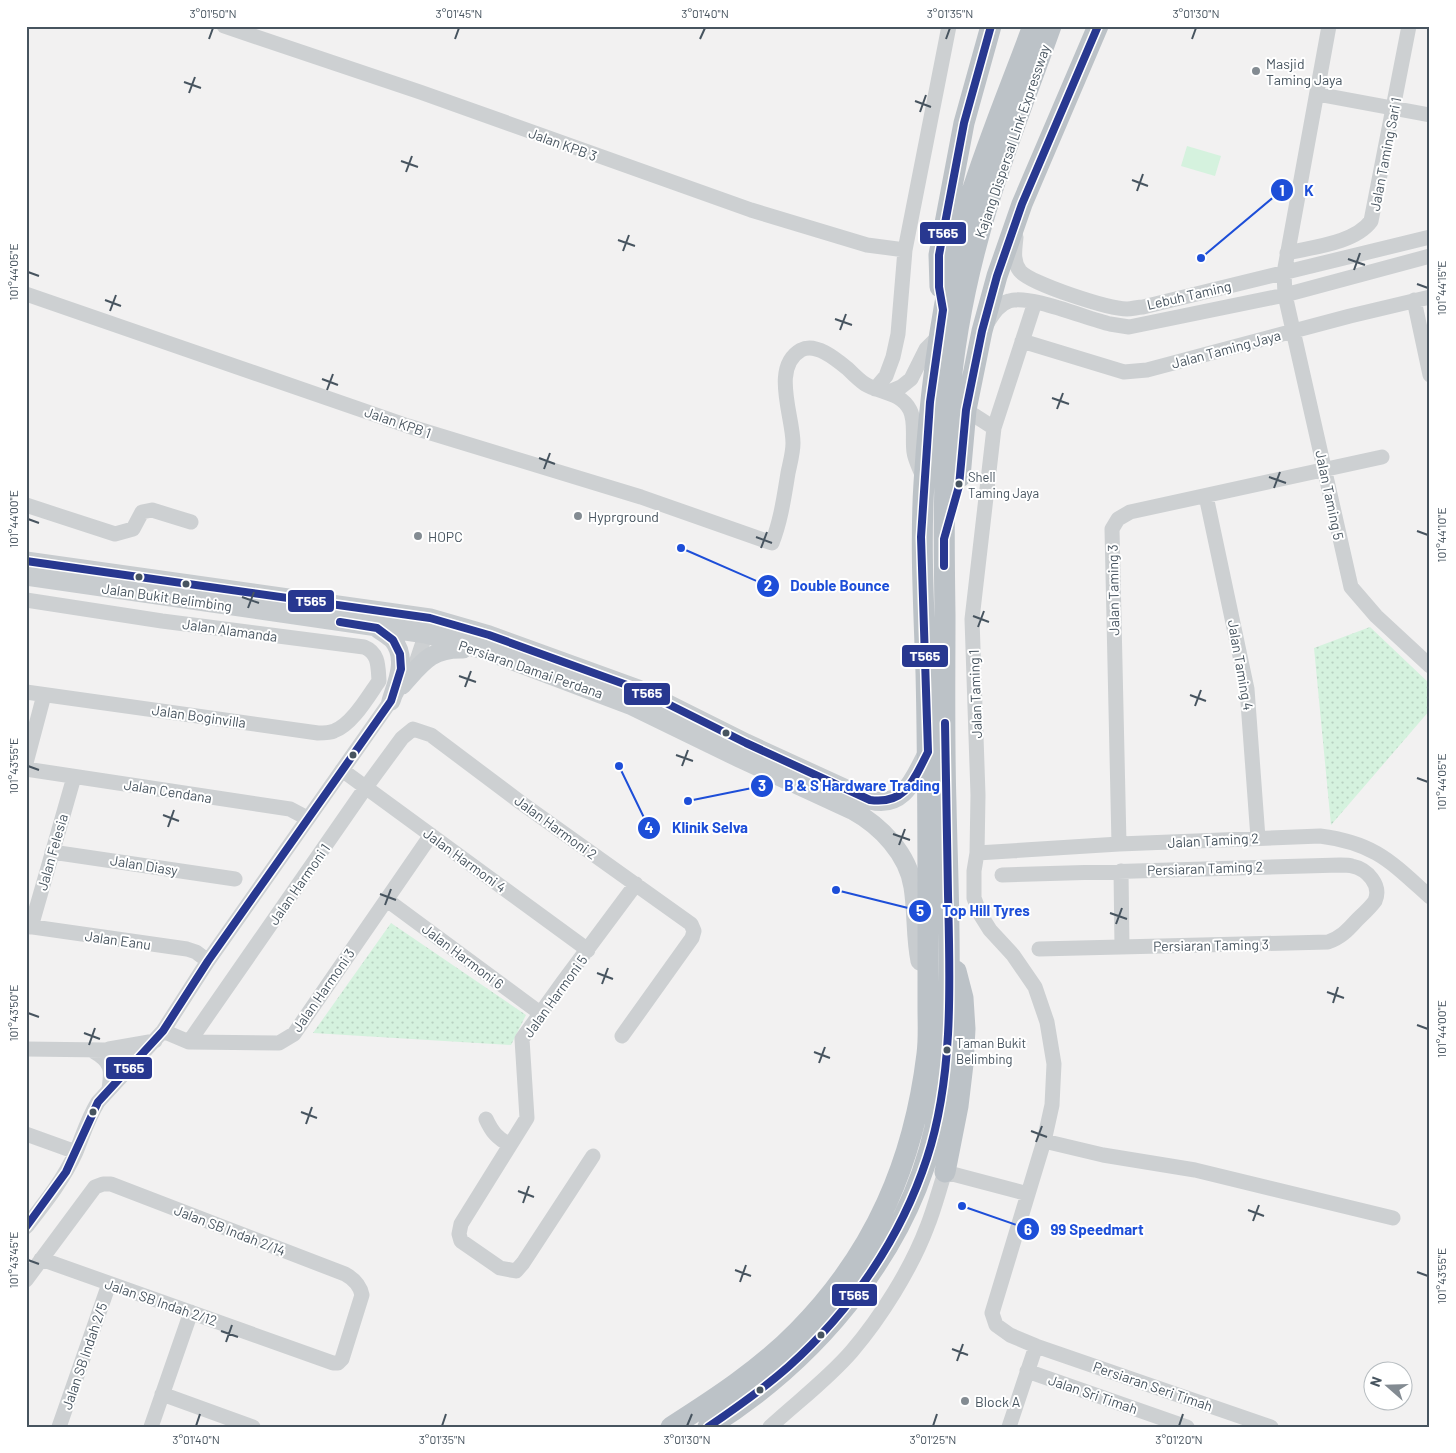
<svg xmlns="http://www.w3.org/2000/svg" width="1456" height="1453" viewBox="0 0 1456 1453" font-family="Barlow,sans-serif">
  <defs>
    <pattern id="park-dots" width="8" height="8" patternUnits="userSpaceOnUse" patternTransform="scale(1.25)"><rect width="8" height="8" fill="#d5f2de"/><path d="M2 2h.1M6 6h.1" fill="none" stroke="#b8d1c1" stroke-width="1.8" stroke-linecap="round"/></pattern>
  </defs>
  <rect width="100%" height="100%" fill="#f2f1f1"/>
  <path fill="#d5f2de" d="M1187,146L1221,156L1215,176L1181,166Z"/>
  <path fill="url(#park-dots)" d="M1370,627L1430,684V710L1331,825L1314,648Z
    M391,923L526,1015L511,1045L313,1033Z"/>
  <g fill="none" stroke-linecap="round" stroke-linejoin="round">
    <path stroke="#cdd0d2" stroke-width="15" d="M224,26L420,92L751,210L867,245L905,250
      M1329,26L1284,273L1285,295L1351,587L1376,616L1430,666
      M1317,94L1430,115
      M1016,237C1015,248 1012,261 1020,271C1031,284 1109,309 1127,309C1132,309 1138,307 1143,307L1430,237
      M1287,253C1313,247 1355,243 1371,221L1409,26
      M26,294L408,426L641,497L772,543C781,520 784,497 788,473C790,463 793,453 793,443C793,416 771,367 801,350C816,342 837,360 848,369C853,374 859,380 865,384C880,393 901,392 910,410C916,422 912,439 914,452C915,460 920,469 923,477
      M1414,300L1430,375
      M1035,302L994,428L972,619L978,795L977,853L974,871V898L980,914L990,930L1013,955L1035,987L1047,1022L1054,1064L1052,1105L1044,1141L992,1313L996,1325L1010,1335L1036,1346L1271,1427
      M988,322C993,314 999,304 1009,301C1030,294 1087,319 1110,324C1116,325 1123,326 1129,327L1285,295L1430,256
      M1022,341L1124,372L1147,370L1350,316L1430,297
      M875,389L886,376L893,357L898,334L905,250L949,26
      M889,392L901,387L911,379L926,349L939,336
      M966,410L994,428
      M1206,496L1247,689L1258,838
      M26,505L115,534L133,529L142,512L152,510L191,522
      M26,600L162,621L364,647C379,653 378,666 379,681C369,695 352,725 334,731C330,733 323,733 318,733L26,692
      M409,672L417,660L429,624
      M26,763L44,695
      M26,769L290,809L307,818
      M342,770L588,950
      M1119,844L1112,529L1118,519L1130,512L1382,457
      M52,852L235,879
      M977,853L1119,844L1320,836C1375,843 1391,862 1430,897
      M1121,871L1122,947
      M1002,875L1340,865C1344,865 1349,865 1352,866C1367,869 1382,885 1375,901C1370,908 1362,915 1356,921C1347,931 1340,938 1328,942L1039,949
      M387,900L540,1013
      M26,926L187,949L196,952L208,961
      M31,927L74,777
      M163,1031L189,1042L279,1043L294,1034L431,835
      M189,1042L366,787L402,738L413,729L431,735L520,802L691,924L694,931L692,938L622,1036
      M26,1049L105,1050L137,1061
      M109,1049L155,1041
      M93,1051C112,1062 112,1069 109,1089
      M486,1119C492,1132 497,1138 510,1145
      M26,1134L76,1152
      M1044,1141L1103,1155L1195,1170L1393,1218
      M593,1156L523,1263L516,1271L500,1268L461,1241L459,1234L461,1224L527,1118L522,1039L563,982L636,884
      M26,1227C44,1204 64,1179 76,1152C83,1135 88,1118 98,1102L163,1031L208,961L397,692
      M26,1280L95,1187L103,1184H111L345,1274C354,1279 360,1285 362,1295L342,1359L338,1363H333L41,1259
      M1027,1371L1187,1427
      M162,1394L253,1427
      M59,1427L109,1284
      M151,1427L191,1312
      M770,1427C797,1402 828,1379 852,1351C881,1317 911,1269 927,1227C934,1210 939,1190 945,1172L1028,1194
      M1009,1427L1036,1346"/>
    <path stroke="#c8cccf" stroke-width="19" d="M26,561L430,618L489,635L638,689L746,743L870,800C905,809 914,777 928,752
      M26,576L426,634L484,650L630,705L739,758L852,810C881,826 908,854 913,887C917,912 915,937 920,961
      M377,628C382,632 389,636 393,640C408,658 397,682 391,701
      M402,685C422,663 431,648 463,649"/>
    <path stroke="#bcc2c7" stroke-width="21" d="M940,287L939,255L964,123L991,26
      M960,477L966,410L982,331L997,276L1022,204L1098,26
      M945,1172L958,1106L963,1064L965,1029L963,998L956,971
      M671,1427C715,1399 761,1369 798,1331C875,1253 914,1161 927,1054C929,1039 928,1023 928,1008C928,978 928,947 928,917C928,835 928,754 926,673C924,610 920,546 924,483C930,387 942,290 970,198C988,140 1012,83 1033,26
      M708,1427C821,1357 918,1240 939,1106C955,1006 948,904 946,804C944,741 945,678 945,615C944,545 943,474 949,404C954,337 968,269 988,204C1006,145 1030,85 1051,26"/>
    <g stroke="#fff" stroke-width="11">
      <path id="bus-1" d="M26,561L430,618L489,635L638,689L746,743L870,800C906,805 914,779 928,752L921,537L930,402L943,310L939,287V255L964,123L991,26
        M944,566V539L959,486L966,410L982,331L997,276L1022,204L1098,26
        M26,1227L66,1172L98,1102L163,1031L208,961L391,701L401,669L400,654L393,640L377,628L340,622
        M708,1427C736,1408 763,1389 788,1367C851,1311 901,1238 927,1158C954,1076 950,979 948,894C947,837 946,780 945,723"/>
    </g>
    <use href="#bus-1" stroke="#283890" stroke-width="8"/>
  </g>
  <path fill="none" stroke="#47545f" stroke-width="2" d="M209,39L213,28M455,39L459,28M700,39L705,28M946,39L950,28M1192,39L1196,28M184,82L201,88M189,93L195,77M915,101L931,107M920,112L926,95M401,161L418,167M406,172L412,156M1132,180L1148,186M1137,191L1143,174M618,240L635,246M623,251L629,235M1348,259L1365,265M1354,270L1360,253M28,272L39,276M1417,284L1428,288M105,300L121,306M110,311L116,295M835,319L852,325M840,330L846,314M322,379L338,385M327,390L333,374M1052,398L1069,404M1057,409L1063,393M539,458L555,464M544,469L550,453M1269,477L1286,483M1274,488L1280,472M28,519L39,523M1417,531L1428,535M756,537L772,543M761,548L767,532M242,597L259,603M248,608L254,592M973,616L989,622M978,627L984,611M459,676L476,682M465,687L471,671M1190,695L1206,701M1195,706L1201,690M676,755L693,761M28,766L39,770M682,766L688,750M1417,778L1428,782M163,815L179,821M168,827L174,810M893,834L910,840M899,845L905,829M380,894L396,900M385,905L391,889M1110,913L1127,919M1116,924L1122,908M597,973L613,979M602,984L608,968M1327,992L1344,998M1333,1003L1338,987M28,1013L39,1017M1417,1025L1428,1029M84,1033L100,1039M89,1045L95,1028M814,1052L830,1058M819,1063L825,1047M301,1112L317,1118M306,1124L312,1107M1031,1131L1047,1137M1036,1142L1042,1126M518,1191L534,1197M523,1203L529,1186M1248,1210L1264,1216M1253,1221L1259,1205M28,1260L39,1264M735,1270L751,1276M1417,1272L1428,1276M740,1282L746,1265M221,1331L238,1337M226,1342L232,1325M952,1349L968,1355M957,1361L963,1344M196,1426L200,1414M442,1426L446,1414M687,1426L692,1414M933,1426L937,1414M1179,1426L1183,1414"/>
  <g fill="#838b92" stroke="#fff" stroke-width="2">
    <circle cx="1256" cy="71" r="5"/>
    <circle cx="578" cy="516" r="5"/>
    <circle cx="418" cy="536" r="5"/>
    <circle cx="965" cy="1401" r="5"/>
  </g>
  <g fill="#47545f" stroke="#fff" stroke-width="2">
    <circle cx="959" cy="484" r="4.5"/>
    <circle cx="139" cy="577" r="4.5"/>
    <circle cx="186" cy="584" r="4.5"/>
    <circle cx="726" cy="733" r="4.5"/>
    <circle cx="353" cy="755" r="4.5"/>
    <circle cx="947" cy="1050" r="4.5"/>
    <circle cx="93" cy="1112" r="4.5"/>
    <circle cx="821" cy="1335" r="4.5"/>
    <circle cx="760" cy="1390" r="4.5"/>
  </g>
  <g text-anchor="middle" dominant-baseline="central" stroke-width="4" stroke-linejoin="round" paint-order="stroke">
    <g font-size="13" fill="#47545f" stroke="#fff" text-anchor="start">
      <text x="968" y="477">Shell<tspan x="968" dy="16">Taming Jaya</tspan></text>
      <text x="956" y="1043">Taman Bukit<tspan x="956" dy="16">Belimbing</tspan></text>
    </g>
    <g font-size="14" fill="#47545f" stroke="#fff" text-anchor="start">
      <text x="1266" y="63">Masjid<tspan x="1266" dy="16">Taming Jaya</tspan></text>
      <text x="588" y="516">Hyprground</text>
      <text x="428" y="536">HOPC</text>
      <text x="975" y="1401">Block A</text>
    </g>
    <g font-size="14" fill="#47545f" stroke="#fff">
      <text transform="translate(1012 141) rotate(-71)">Kajang Dispersal Link Expressway</text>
      <text transform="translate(563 144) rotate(20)">Jalan KPB 3</text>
      <text transform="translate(1385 154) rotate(-79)">Jalan Taming Sari 1</text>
      <text transform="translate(1189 295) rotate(-13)">Lebuh Taming</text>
      <text transform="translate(1226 349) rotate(-15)">Jalan Taming Jaya</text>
      <text transform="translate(398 422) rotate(19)">Jalan KPB 1</text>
      <text transform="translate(1330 495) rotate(78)">Jalan Taming 5</text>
      <text transform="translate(1113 590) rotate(-91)">Jalan Taming 3</text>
      <text transform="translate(167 597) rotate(8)">Jalan Bukit Belimbing</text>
      <text transform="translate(230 630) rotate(8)">Jalan Alamanda</text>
      <text transform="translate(1241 665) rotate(80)">Jalan Taming 4</text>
      <text transform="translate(531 669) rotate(19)">Persiaran Damai Perdana</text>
      <text transform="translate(975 694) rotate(-92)">Jalan Taming 1</text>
      <text transform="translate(199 716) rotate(8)">Jalan Boginvilla</text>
      <text transform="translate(168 791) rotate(9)">Jalan Cendana</text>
      <text transform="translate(556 827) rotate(36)">Jalan Harmoni 2</text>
      <text transform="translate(1213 840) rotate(-3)">Jalan Taming 2</text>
      <text transform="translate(52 852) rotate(-74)">Jalan Felesia</text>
      <text transform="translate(465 860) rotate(36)">Jalan Harmoni 4</text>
      <text transform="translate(144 865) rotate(9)">Jalan Diasy</text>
      <text transform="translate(1205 868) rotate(-2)">Persiaran Taming 2</text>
      <text transform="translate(299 884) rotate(-55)">Jalan Harmoni 1</text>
      <text transform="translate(118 940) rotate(8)">Jalan Eanu</text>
      <text transform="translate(1211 945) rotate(-1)">Persiaran Taming 3</text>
      <text transform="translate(463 956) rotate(37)">Jalan Harmoni 6</text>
      <text transform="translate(323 990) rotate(-55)">Jalan Harmoni 3</text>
      <text transform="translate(555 996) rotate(-54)">Jalan Harmoni 5</text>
      <text transform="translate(230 1230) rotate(21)">Jalan SB Indah 2/14</text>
      <text transform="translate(161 1302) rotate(19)">Jalan SB Indah 2/12</text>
      <text transform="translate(84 1356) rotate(-71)">Jalan SB Indah 2/5</text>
      <text transform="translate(1153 1386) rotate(19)">Persiaran Seri Timah</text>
      <text transform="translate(1093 1394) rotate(19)">Jalan Sri Timah</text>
    </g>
  </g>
  <path fill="none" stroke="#1d4ed8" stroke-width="2" d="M1201 258L1282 190M681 548L768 586M688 801L762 786M619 766L649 828M836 890L920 911M962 1206L1028 1229"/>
  <g fill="#1d4ed8" stroke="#fff" stroke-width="2">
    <circle cx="1201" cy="258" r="5"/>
    <circle cx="681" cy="548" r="5"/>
    <circle cx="688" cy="801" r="5"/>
    <circle cx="619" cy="766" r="5"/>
    <circle cx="836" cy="890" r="5"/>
    <circle cx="962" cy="1206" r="5"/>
    <circle cx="1282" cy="190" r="12"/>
    <circle cx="768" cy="586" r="12"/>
    <circle cx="762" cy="786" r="12"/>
    <circle cx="649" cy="828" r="12"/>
    <circle cx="920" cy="911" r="12"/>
    <circle cx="1028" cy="1229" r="12"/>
  </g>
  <g font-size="15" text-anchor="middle" font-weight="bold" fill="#fff">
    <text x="1282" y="196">1</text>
    <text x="768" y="591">2</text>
    <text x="762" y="791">3</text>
    <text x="649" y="833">4</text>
    <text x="920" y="916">5</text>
    <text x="1028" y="1235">6</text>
  </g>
  <g font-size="15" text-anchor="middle" font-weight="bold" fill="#1d4ed8" stroke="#fff" stroke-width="4" stroke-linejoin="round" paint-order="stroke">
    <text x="1309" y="196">K</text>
    <text x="840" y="591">Double Bounce</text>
    <text x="862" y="791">B &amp; S Hardware Trading</text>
    <text x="710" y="833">Klinik Selva</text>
    <text x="986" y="916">Top Hill Tyres</text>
    <text x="1097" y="1235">99 Speedmart</text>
  </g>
  <g stroke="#fff" stroke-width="2">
    <rect x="919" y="221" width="48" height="24" rx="5" fill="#283890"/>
    <rect x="287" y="589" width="48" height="24" rx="5" fill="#283890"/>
    <rect x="901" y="644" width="48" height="24" rx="5" fill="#283890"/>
    <rect x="623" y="682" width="48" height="24" rx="5" fill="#283890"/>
    <rect x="105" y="1056" width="48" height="24" rx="5" fill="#283890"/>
    <rect x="831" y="1283" width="47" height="24" rx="5" fill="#283890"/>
  </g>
  <g font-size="14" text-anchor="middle" font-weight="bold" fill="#fff">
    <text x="943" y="238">T565</text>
    <text x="311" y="606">T565</text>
    <text x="925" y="661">T565</text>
    <text x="647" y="698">T565</text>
    <text x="129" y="1073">T565</text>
    <text x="854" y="1300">T565</text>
  </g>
  <rect width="1456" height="1453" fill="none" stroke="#ffffff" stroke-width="55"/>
  <g transform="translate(1388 1386) rotate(290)"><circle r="24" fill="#ffffff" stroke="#b5bbbf"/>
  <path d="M0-4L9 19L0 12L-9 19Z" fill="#838b92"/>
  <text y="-8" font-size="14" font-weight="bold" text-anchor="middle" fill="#47545f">N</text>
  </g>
  <rect x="28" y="28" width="1400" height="1398" fill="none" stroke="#47545f" stroke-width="2"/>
  <g font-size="12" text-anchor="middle" fill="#47545f">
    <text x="213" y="18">3°01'50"N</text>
    <text x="459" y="18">3°01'45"N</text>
    <text x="705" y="18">3°01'40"N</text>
    <text x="950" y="18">3°01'35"N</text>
    <text x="1196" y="18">3°01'30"N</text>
    <text transform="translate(14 272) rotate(-90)" y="4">101°44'05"E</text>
    <text transform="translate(1442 288) rotate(-90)" y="4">101°44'15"E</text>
    <text transform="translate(14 519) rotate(-90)" y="4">101°44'00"E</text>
    <text transform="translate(1442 535) rotate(-90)" y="4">101°44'10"E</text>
    <text transform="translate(14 766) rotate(-90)" y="4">101°43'55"E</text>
    <text transform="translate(1442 782) rotate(-90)" y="4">101°44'05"E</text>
    <text transform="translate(14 1013) rotate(-90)" y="4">101°43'50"E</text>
    <text transform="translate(1442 1029) rotate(-90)" y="4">101°44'00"E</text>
    <text transform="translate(14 1260) rotate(-90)" y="4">101°43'45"E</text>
    <text transform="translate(1442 1276) rotate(-90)" y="4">101°43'55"E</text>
    <text x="196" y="1444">3°01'40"N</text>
    <text x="442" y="1444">3°01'35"N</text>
    <text x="687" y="1444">3°01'30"N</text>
    <text x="933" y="1444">3°01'25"N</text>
    <text x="1179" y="1444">3°01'20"N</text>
  </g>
</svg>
